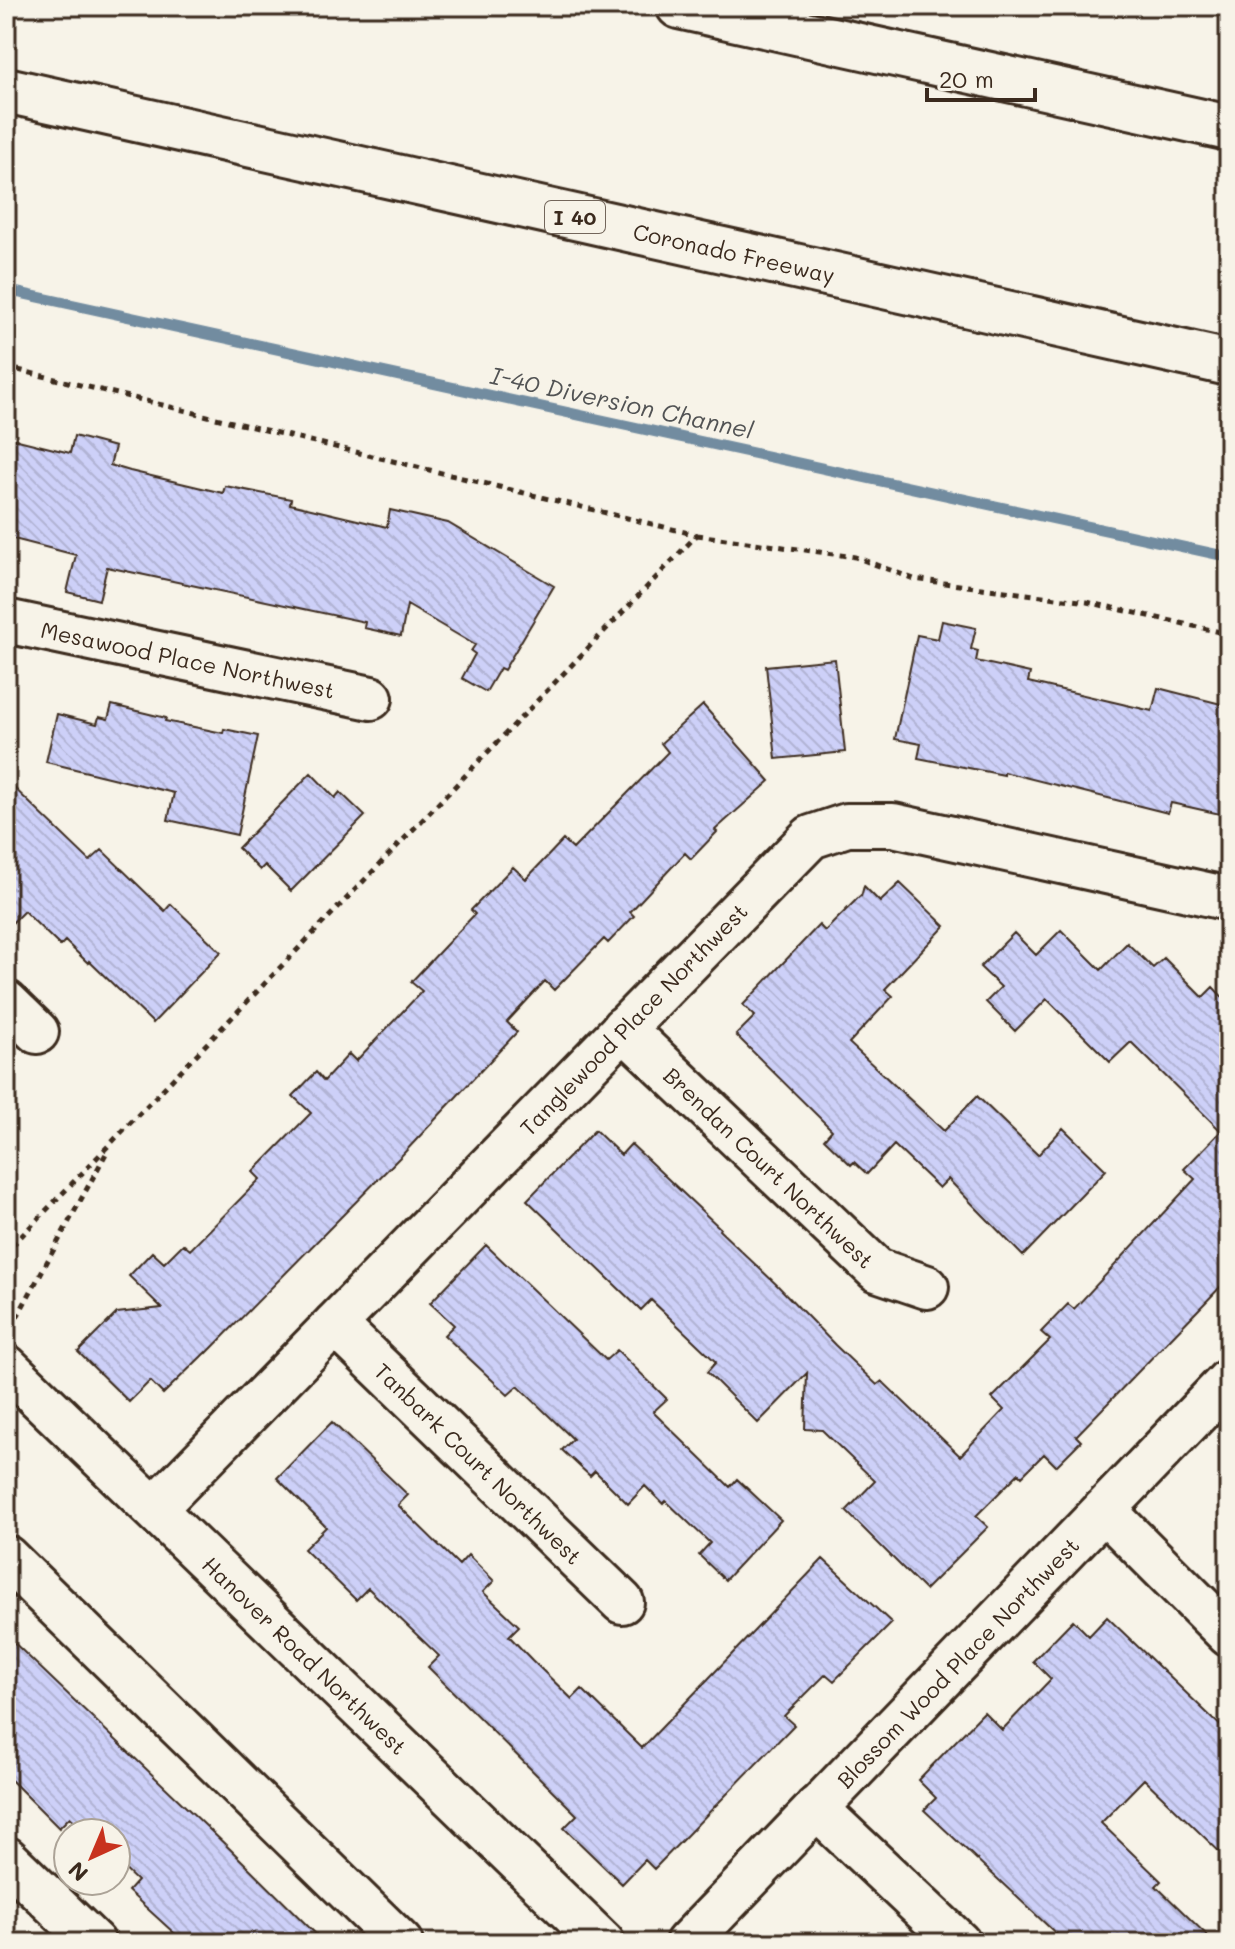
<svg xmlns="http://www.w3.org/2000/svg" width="1235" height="1949" viewBox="0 0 1235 1949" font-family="Mali,sans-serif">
  <defs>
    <pattern id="building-back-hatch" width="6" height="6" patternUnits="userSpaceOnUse" patternTransform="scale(2)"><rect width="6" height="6" fill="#cdd0f8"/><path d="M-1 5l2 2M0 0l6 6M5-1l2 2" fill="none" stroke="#b1b3d4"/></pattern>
  </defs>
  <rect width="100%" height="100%" fill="#f7f3e8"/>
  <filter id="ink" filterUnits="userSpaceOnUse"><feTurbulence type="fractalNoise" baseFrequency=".0125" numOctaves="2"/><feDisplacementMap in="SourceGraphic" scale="16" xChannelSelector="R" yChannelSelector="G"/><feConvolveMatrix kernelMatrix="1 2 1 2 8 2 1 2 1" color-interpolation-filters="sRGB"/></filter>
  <g filter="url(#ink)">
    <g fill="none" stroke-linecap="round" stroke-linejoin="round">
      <path stroke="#728ca0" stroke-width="11" d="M6,290L1229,557"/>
    </g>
    <path fill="url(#building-back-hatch)" stroke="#3b2a1e" stroke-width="2" d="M74,436L115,447L110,465L130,471L223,493L225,486L291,499L290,504L387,527L390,510L448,523L554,586L504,670L500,668L486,692L462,678L475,654L471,651L475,645L407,605L401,636L364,628L365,622L107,567L99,600L67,592L76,555L6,537V437L70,453Z
      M942,621L976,628L971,649L978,651L976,661L1030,673L1028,682L1152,711L1158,688L1229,706V816L1171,803L1168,813L1004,772V775L918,758L921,744L895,739L917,635L938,639Z
      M835,659L845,752L776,759L766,666Z
      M112,705L166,718L165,721L223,733L224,729L258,736L237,835L168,820L174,793L46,762L57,714L97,724L99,717L108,719Z
      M703,705L770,781L715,830L717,832L691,859L685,853L630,912L634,916L608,943L604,939L554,990L545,981L507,1022L517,1032L403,1154L207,1353L206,1352L163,1394L150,1381L129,1402L78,1352L117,1313L162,1308L129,1276L152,1252L164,1263L183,1244L190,1250L260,1179L253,1172L311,1113L293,1096L316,1072L324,1081L349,1054L356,1061L422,991L411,982L475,914L471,910L513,867L526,879L563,840L573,849L668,752L661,743Z
      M311,773L335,798L340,792L365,816L291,891L265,865L260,870L238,848Z
      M6,780L90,861L102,850L165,911L171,904L221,952L153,1023L89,961L88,963L65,941L60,946L24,911L6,929Z
      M900,883L945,926L885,989L893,996L849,1043L944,1131L977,1096L1038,1155L1063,1128L1106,1170L1023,1256L948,1179L939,1188L894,1145L867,1174L854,1162L851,1165L824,1139L832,1130L736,1035L755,1016L743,1005L819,925L825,931L861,895V897L864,886L880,902Z
      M1061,930L1101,970L1127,943L1153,968L1164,958L1203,997L1213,987L1229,1004V1278L1076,1436L1081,1441L1056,1466L1044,1454L1022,1476L1019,1473L976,1516L988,1527L925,1590L846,1511L875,1481L822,1430L805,1429L807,1373L758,1423L707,1372L716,1362L651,1300L641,1310L527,1200L595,1130L621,1155L631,1144L720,1228L719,1230L778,1286L835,1345L877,1385L882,1381L960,1456L1004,1410L992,1398L1050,1340L1041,1332L1068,1304L1074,1309L1195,1179L1184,1169L1221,1131L1131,1042L1110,1062L1047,999L1015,1031L986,1002L1001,987L980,967L1014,933L1036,955Z
      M486,1245L606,1360L617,1350L667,1399L653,1412L730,1487L737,1479L781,1520L725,1580L699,1555L710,1543L666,1501L663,1504L645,1486L628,1504L595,1471L590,1476L562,1450L573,1439L518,1386L508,1395L444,1335L454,1325L430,1303Z
      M332,1422L408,1495L398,1505L459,1565L468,1555L494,1581L483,1592L519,1626L509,1636L532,1660L572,1699L582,1689L642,1748L823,1559L892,1623L834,1681L826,1674L784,1716L794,1725L654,1869L645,1860L622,1884L564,1828L577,1815L428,1667L439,1656L368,1588L356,1600L304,1549L326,1527L277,1478Z
      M1107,1617L1229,1734V1861L1144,1779L1101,1823L1161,1881L1156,1886L1215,1943H1066L924,1810L936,1798L918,1780L984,1712L1002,1730L1051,1679L1033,1661L1073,1620L1089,1636Z
      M6,1635L230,1849L325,1943H185L128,1891L137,1881L116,1861V1833H87L70,1817L59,1828L6,1775Z"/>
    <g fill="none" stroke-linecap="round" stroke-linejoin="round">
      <g stroke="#3b2a1e" stroke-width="48">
        <g id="minor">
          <path id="s1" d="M6,621L371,698"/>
          <path d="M6,1002L37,1032"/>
          <path id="s2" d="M623,1028L877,1270L927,1287"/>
          <path id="s3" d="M335,1324L622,1602"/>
          <path id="s4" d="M6,1366L603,1943"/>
          <path id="s5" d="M155,1508L811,837L847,825H893L1229,899"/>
          <path d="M1104,1510L1229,1635"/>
          <path d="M6,1557L401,1943"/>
          <path d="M816,1808L959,1943"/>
          <path d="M6,1858L94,1943"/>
          <path id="s6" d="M687,1943L1229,1380"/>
        </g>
      </g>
      <g stroke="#3b2a1e" stroke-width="50">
        <g id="highway">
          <path d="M679,6L1229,128"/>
          <path id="s7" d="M6,90L1229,363"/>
        </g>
      </g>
      <path stroke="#3b2a1e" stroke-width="5" stroke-dasharray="6 6" stroke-linecap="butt" d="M6,367L697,535L6,1252
        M697,535L855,557L914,579L1087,602L1229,634
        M11,1328L108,1150"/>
      <use href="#minor" stroke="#f7f3e8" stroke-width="42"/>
      <use href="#highway" stroke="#f7f3e8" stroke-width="44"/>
    </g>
  </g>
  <g text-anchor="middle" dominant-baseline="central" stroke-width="6" stroke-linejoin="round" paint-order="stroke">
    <rect fill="#f7f3e8" stroke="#73665b" stroke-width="2" x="545" y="201" width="60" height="32" rx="6"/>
    <g font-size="20" font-weight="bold" fill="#3b2a1e">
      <text x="575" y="217">I 40</text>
    </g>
    <g font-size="22" fill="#3b2a1e" stroke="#f7f3e8">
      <text stroke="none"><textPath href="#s7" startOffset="746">Coronado Freeway</textPath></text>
      <text stroke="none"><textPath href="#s1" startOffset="186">Mesawood Place Northwest</textPath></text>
      <text stroke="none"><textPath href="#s5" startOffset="684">Tanglewood Place Northwest</textPath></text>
      <text stroke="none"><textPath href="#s2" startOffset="202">Brendan Court Northwest</textPath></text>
      <text stroke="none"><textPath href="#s3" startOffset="200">Tanbark Court Northwest</textPath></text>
      <text stroke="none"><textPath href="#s4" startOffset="416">Hanover Road Northwest</textPath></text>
      <text stroke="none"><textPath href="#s6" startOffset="390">Blossom Wood Place Northwest</textPath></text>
    </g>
    <g font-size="24" font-style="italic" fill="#525354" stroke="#f7f3e8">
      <text transform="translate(622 402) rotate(12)">I-40 Diversion Channel</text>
    </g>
  </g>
  <rect width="1235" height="1949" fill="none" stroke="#f7f3e8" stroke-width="32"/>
  <rect x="16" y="16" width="1203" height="1917" fill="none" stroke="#3b2a1e" stroke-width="3" filter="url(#ink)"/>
  <g transform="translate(92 1857) rotate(224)"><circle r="38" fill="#f7f3e8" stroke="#aca397" stroke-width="2"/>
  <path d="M0-6L14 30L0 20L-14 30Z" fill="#c8321e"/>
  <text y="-12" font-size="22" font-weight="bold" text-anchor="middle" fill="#3b2a1e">N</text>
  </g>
  <path d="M927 88v12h108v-12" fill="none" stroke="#3b2a1e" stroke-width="4"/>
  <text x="939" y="88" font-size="24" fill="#3b2a1e" stroke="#f7f3e8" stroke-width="6" paint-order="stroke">20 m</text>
</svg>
